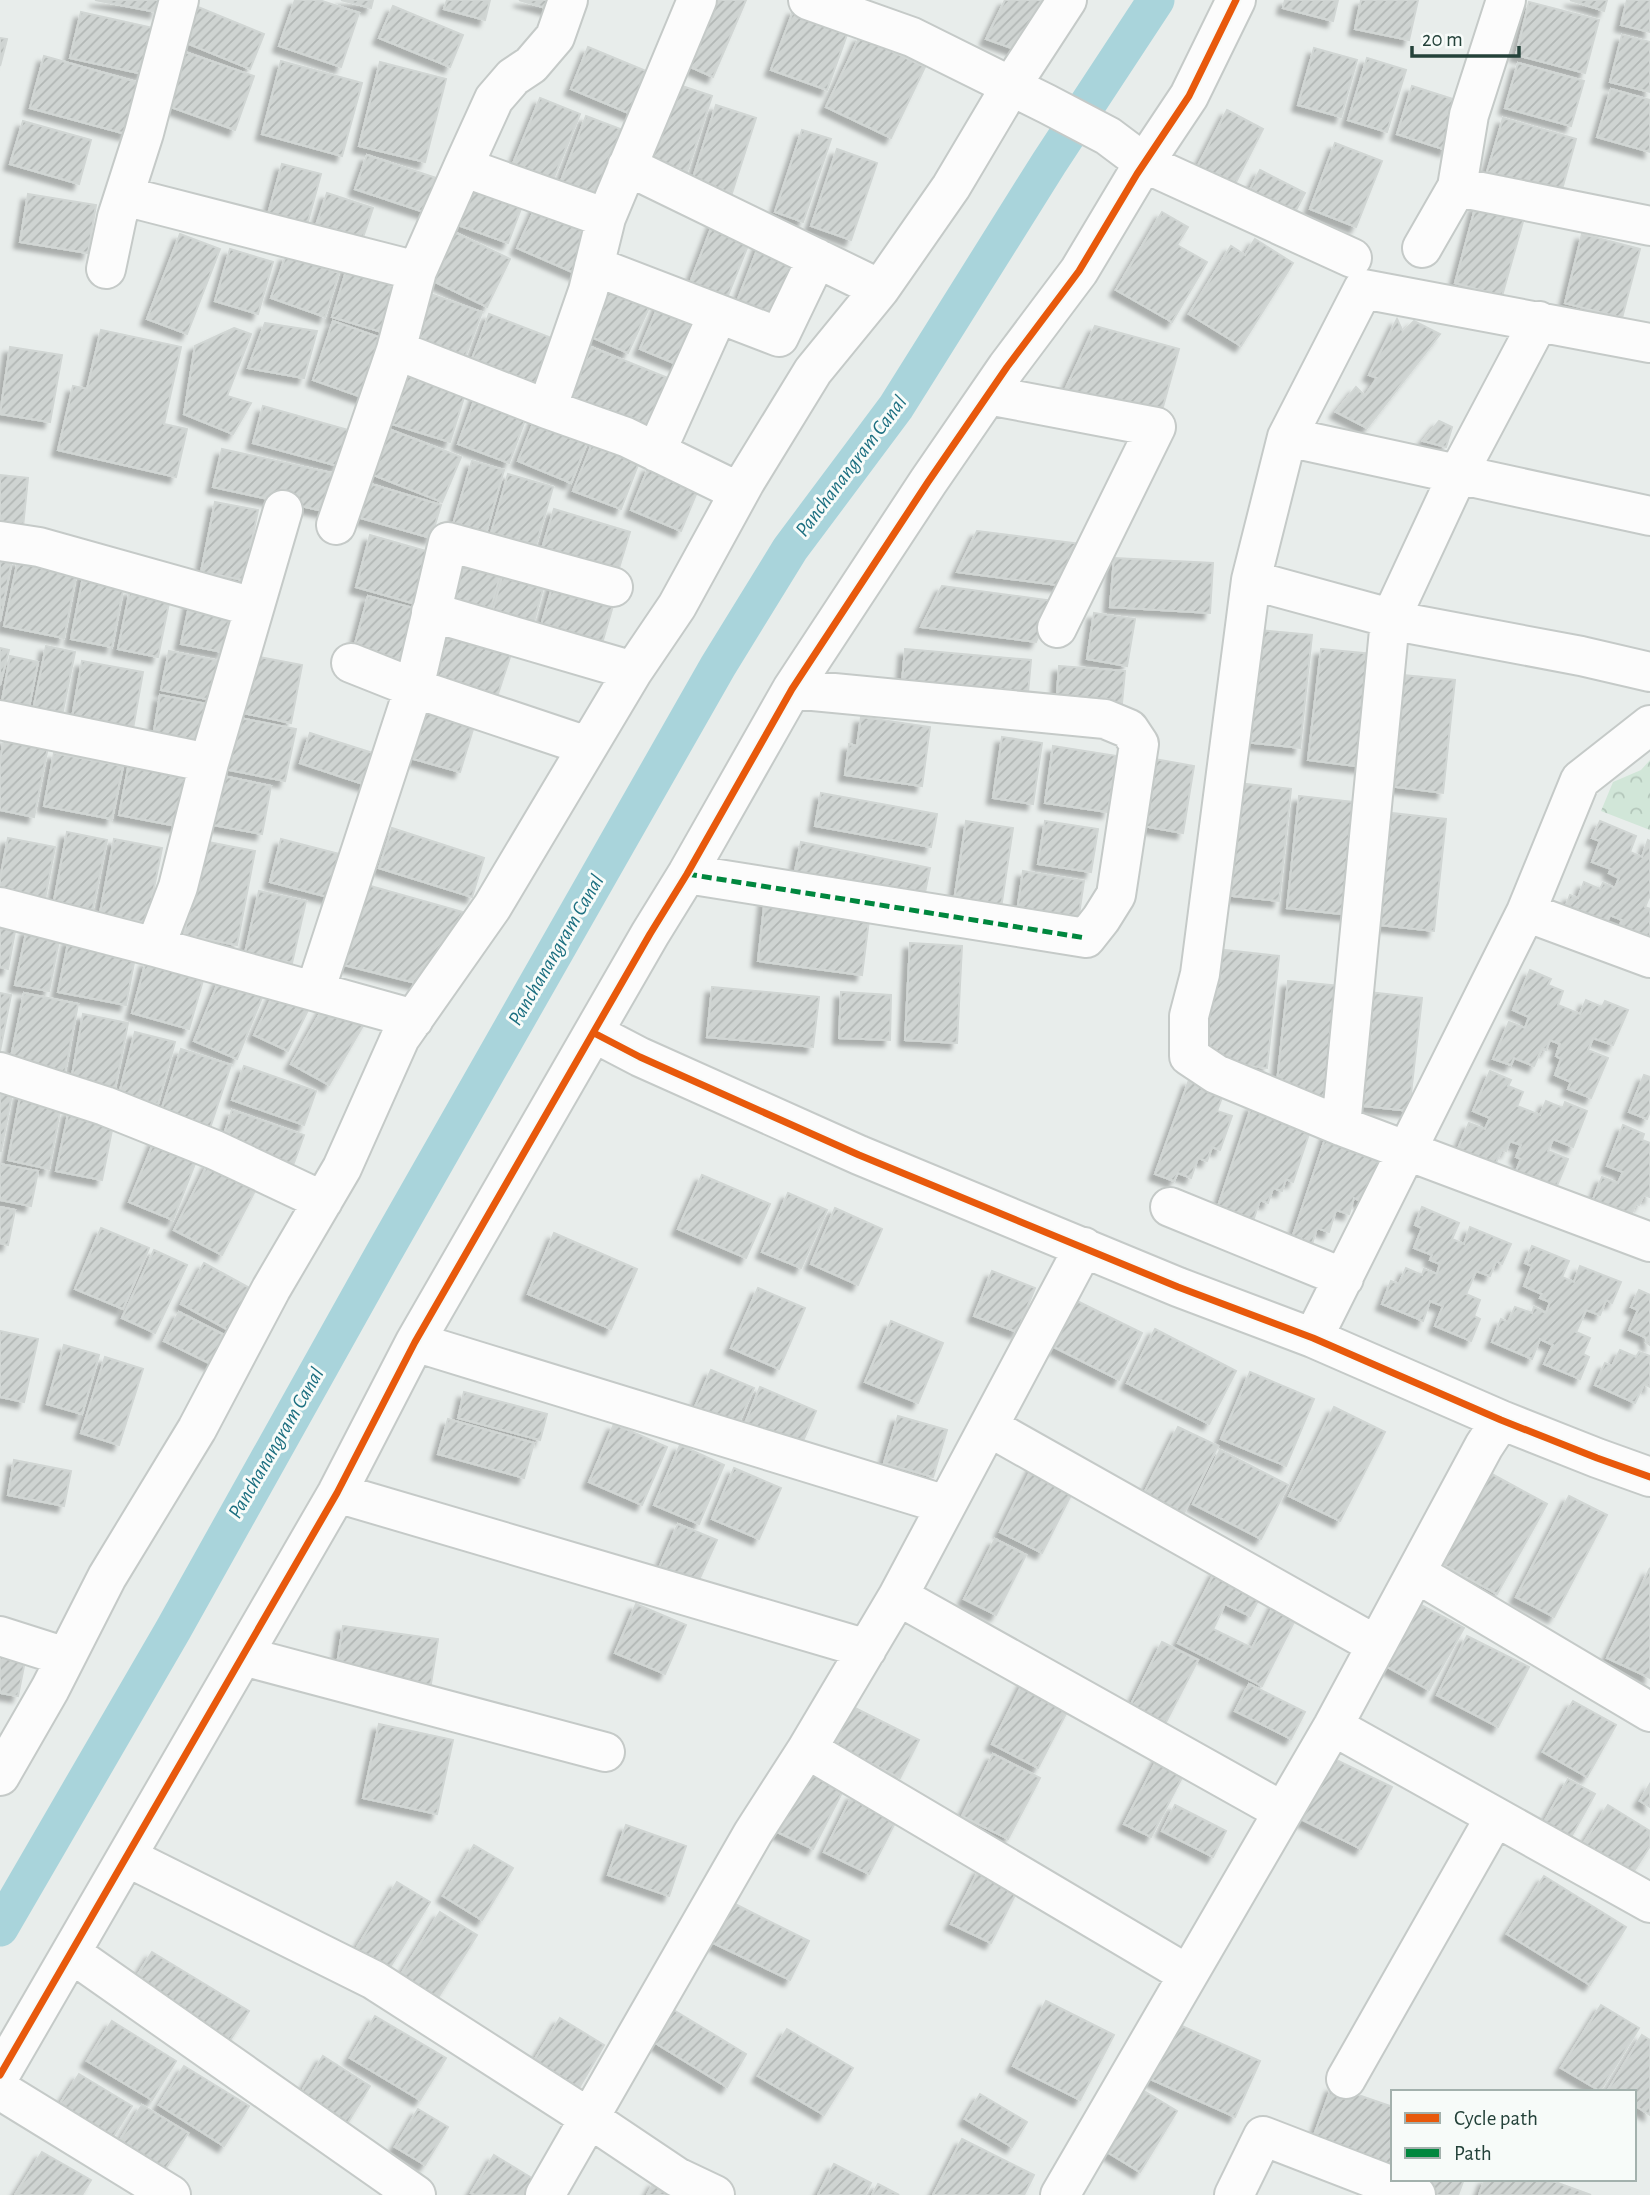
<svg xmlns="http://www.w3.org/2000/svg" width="1650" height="2195" viewBox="0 0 1650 2195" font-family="'Alegreya Sans',sans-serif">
  <defs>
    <pattern id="park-crowns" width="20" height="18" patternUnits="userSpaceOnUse" patternTransform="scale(1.75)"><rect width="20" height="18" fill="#d1e6d8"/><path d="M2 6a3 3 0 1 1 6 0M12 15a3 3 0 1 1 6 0" fill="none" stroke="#b3c6ba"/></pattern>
    <pattern id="building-hatch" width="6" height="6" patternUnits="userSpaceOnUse" patternTransform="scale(1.75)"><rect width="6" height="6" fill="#cfd4d2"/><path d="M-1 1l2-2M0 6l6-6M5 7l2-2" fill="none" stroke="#b2b7b5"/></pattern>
    <filter id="shadow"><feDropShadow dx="-6" dy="6" stdDeviation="2" flood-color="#0004"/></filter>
  </defs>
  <rect width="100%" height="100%" fill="#e8edeb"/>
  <path fill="url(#park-crowns)" d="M1650,760V830L1601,811L1613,782L1641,770Z"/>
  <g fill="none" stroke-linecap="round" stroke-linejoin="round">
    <path stroke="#a9d4db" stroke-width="37" d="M0,1928L173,1630L382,1256L718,666L790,549L896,407L1049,163L1156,0"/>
  </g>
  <path fill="url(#building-hatch)" stroke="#d1d6d4" stroke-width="2" filter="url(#shadow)" d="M95,0H158L156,12Z
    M295,0H319L359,13L341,67L279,46Z
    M341,0H373L371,8Z
    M447,0H490L485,20L444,9Z
    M519,0H555L552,10Z
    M705,0H746L713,77L679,62Z
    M1005,0H1050L1020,51L986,39Z
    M1285,0H1338L1333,21L1283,8Z
    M1361,0H1418L1409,40L1355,29Z
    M1570,0H1607L1604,11Z
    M1627,0H1650V32L1621,25Z
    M1529,2L1599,20L1585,73L1516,55Z
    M393,6L463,35L450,67L379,38Z
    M198,7L264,34L250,69L184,42Z
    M794,9L849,29L827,90L771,70Z
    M81,12L153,28L143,74L70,58Z
    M1622,35L1650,42V92L1610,82Z
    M860,36L925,67L891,138L826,107Z
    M0,38L7,39L0,66Z
    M588,47L663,78L645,120L571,89Z
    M1314,48L1357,60L1341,117L1298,105Z
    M185,52L254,76L235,130L165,105Z
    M44,56L140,83L126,134L30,108Z
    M1367,58L1406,70L1387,132L1348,120Z
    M281,61L362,83L342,156L262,134Z
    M380,62L446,79L425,162L359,146Z
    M1518,63L1584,81L1571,126L1505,108Z
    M676,84L712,96L685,178L649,167Z
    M1412,86L1462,102L1446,150L1397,134Z
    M1611,89L1650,100V152L1597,137Z
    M540,98L580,114L552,182L512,166Z
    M716,105L756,118L732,193L692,181Z
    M1227,110L1263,129L1229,196L1192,177Z
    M586,116L631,133L604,203L559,186Z
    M1503,118L1576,139L1561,193L1487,172Z
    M23,121L91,140L79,184L10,164Z
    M802,130L831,139L803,222L775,212Z
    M1335,143L1382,161L1356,227L1310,209Z
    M837,149L877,163L851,240L811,226Z
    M367,155L445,181L433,215L355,189Z
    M282,164L321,174L304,236L265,225Z
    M1260,170L1305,193L1292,218L1247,195Z
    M468,178L525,198L508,243L452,223Z
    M327,193L373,208L357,255L311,240Z
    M28,194L96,205L88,253L20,242Z
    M539,200L600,228L579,275L517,248Z
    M1476,205L1524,218L1502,296L1455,283Z
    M1162,212L1188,227L1177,245L1207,262L1172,322L1116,290Z
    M715,218L753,233L725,303L688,288Z
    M446,228L510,259L487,307L423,276Z
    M180,234L220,249L187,334L147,319Z
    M1582,234L1640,249L1622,318L1565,303Z
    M1255,239L1293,263L1241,346L1189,314L1231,246L1245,255Z
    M761,240L807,258L779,330L733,312Z
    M230,249L273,262L258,314L215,301Z
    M286,255L339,273L325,317L271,298Z
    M348,265L411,284L395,336L332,317Z
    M607,278L653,299L628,353L582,333Z
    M425,292L482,312L461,368L404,348Z
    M661,300L702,318L681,366L640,349Z
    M489,314L562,342L542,394L469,367Z
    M1397,319L1403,332L1414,321L1440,334L1367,428L1336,412L1356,387L1365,396L1377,378L1369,375Z
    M333,321L390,341L370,400L313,380Z
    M265,323L317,331L304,378L248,368Z
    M1095,326L1179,349L1161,414L1064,392Z
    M234,328L251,334L227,396L251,403L233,434L184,414L195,346Z
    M101,330L181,347L164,424L187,429L176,477L58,450L73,386L87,389Z
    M10,347L62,355L50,422L0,414Z
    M591,347L678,382L656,436L569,402Z
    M408,373L466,391L450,442L392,424Z
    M477,393L528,412L509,463L458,444Z
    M263,406L348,430L338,466L253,443Z
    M537,414L590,435L571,483L518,461Z
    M1439,421L1452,427L1446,447L1423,441Z
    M386,428L461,457L442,502L368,473Z
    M594,439L641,457L621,509L573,491Z
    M222,449L341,475L333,513L213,487Z
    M472,461L504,470L484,540L451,531Z
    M649,466L699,487L681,531L631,510Z
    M508,474L553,487L536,545L491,533Z
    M0,475L28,478L23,527L0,525Z
    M364,482L441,505L431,538L354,516Z
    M215,502L258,510L244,580L201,572Z
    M554,509L630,532L616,578L540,555Z
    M977,531L1090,545L1072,587L957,572Z
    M370,535L433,553L419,605L356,587Z
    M458,554L503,565L488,619L443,607Z
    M0,558L12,560L0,621Z
    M1114,558L1213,563L1210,613L1110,607Z
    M18,560L77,571L64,638L4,626Z
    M504,570L545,581L532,629L491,617Z
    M84,572L125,580L112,647L71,639Z
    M554,581L615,599L598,657L537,639Z
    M942,586L1054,601L1036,642L921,627Z
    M130,590L170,598L158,657L118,649Z
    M368,596L424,611L408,671L352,655Z
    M191,597L232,605L223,652L181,644Z
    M1094,613L1135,619L1127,666L1087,659Z
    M441,627L512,651L494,706L422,682Z
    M1249,629L1312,635L1300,748L1236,741Z
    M46,646L75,652L60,725L31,720Z
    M0,648L9,650L0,685Z
    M905,649L1031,660L1027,704L901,693Z
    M1321,649L1384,655L1371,768L1308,760Z
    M169,651L220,661L212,700L161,690Z
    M10,656L38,662L27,717L0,712Z
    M254,656L302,665L291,723L243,713Z
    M82,661L143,672L131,740L70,729Z
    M1059,666L1125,671L1121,714L1056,708Z
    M1392,674L1455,680L1443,793L1380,785Z
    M160,695L207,704L199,746L153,737Z
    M417,709L474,726L460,772L403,756Z
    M235,717L296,729L285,781L224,769Z
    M861,717L930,727L922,786L845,775L849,744L857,746Z
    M310,733L382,756L372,787L300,763Z
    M1002,737L1042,743L1033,804L993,798Z
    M4,739L48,747L34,817L0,810V761Z
    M1053,746L1117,756L1108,812L1045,803Z
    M54,753L123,766L112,819L44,806Z
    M130,758L193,770L182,827L119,815Z
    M1149,758L1194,766L1183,833L1137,825Z
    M223,776L271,786L262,834L213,825Z
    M1228,782L1291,789L1279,901L1215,894Z
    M821,793L937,814L931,847L815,826Z
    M1299,796L1362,803L1350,915L1287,908Z
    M1383,812L1446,819L1434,931L1371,924Z
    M966,821L1013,828L1000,915L953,908Z
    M1045,821L1098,829L1091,872L1038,864Z
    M1600,821L1636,836L1630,852L1642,857L1648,840L1650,841V895L1645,907L1650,909V954L1614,940L1622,920L1610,915L1601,935L1561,919L1570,895L1578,898L1584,882L1600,889L1603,883L1615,888L1619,878L1609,873L1611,869L1592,862L1600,841L1592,838Z
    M392,828L484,858L472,897L379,868Z
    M67,832L107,840L92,913L53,906Z
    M8,838L55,847L44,904L0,896V879Z
    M114,839L162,848L147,923L100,913Z
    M281,839L347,856L336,899L270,882Z
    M203,841L255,851L237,945L184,935Z
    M801,842L930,868L922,907L793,881Z
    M1023,871L1084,881L1077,928L1016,919Z
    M367,885L463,912L420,984L344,965Z
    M259,891L306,901L292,963L245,953Z
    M765,898L870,912L862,975L758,961Z
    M0,923L16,926L8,969L0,967Z
    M27,929L60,936L49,991L15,985Z
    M69,939L136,952L126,1005L58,992Z
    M910,943L962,946L957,1043L905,1040Z
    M1216,949L1279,956L1267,1068L1204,1061Z
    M146,961L204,977L189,1029L132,1013Z
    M1530,970L1551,979L1548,985L1563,991L1558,1005L1580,1014L1586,1000L1602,1007L1605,1001L1628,1010L1613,1045L1593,1038L1588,1050L1608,1058L1591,1098L1568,1089L1571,1082L1555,1075L1561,1059L1556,1056L1560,1044L1550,1040L1546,1050L1542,1048L1534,1066L1514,1058L1511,1065L1493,1059L1509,1022L1525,1028L1529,1017L1513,1010Z
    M220,978L263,995L237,1059L194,1041Z
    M1288,981L1351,987L1339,1100L1276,1092Z
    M712,987L819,997L813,1047L707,1037Z
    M276,989L310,1006L288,1051L254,1035Z
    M1359,991L1422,998L1409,1111L1346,1104Z
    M841,992L891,995L890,1040L839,1038Z
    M0,993L11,995L0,1051Z
    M24,993L78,1004L64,1078L9,1067Z
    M330,996L368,1017L329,1085L291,1064Z
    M83,1014L128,1023L115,1089L71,1081Z
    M135,1032L175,1042L158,1104L119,1094Z
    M181,1049L231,1065L210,1128L161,1111Z
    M244,1066L316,1091L304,1125L232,1100Z
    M1490,1071L1511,1080L1508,1086L1523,1092L1517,1106L1540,1115L1546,1101L1563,1108L1565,1102L1587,1111L1573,1147L1553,1139L1548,1151L1568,1159L1551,1200L1514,1176L1521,1159L1516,1157L1521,1145L1510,1141L1506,1151L1502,1149L1494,1167L1453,1160L1469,1123L1485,1129L1490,1118L1473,1111Z
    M1644,1075L1650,1077V1111L1647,1119L1629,1112Z
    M1189,1080L1224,1092L1217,1111L1232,1116L1220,1150L1212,1147L1207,1161L1198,1158L1191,1178L1178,1173L1174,1181L1155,1174Z
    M0,1087L13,1089L1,1151H0Z
    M21,1092L62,1101L49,1169L8,1160Z
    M1252,1105L1312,1125L1293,1182L1286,1179L1282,1191L1273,1188L1268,1203L1260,1200L1252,1224L1216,1212Z
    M69,1110L114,1120L102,1180L56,1171Z
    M232,1110L304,1135L292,1168L221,1143Z
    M1623,1125L1644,1134L1642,1140L1650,1143V1197L1644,1195L1639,1205L1636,1203L1628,1222L1587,1214L1602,1177L1618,1183L1623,1172L1607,1166Z
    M1328,1130L1383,1148L1366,1203L1354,1198L1349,1214L1336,1210L1329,1232L1317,1228L1312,1244L1292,1238Z
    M155,1139L198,1156L173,1220L129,1202Z
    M209,1162L257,1187L222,1255L174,1230Z
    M0,1164L38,1171L31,1206L0,1200Z
    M702,1175L770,1204L746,1258L678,1229Z
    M788,1193L827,1210L801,1268L762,1252Z
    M0,1207L15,1210L8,1245L0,1243Z
    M1422,1207L1459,1223L1452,1239L1464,1244L1470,1227L1511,1244L1502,1264L1496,1261L1490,1276L1476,1271L1466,1294L1480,1300L1474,1316L1480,1319L1471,1341L1435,1326L1443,1306L1430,1301L1423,1321L1382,1304L1391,1281L1399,1284L1406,1268L1422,1275L1424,1269L1437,1274L1440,1264L1430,1260L1432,1255L1414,1248L1422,1228L1415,1225Z
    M835,1208L882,1229L858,1285L811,1264Z
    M101,1228L149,1248L123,1309L75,1289Z
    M554,1233L637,1269L611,1329L528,1294Z
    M1532,1246L1569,1261L1562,1277L1574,1282L1580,1266L1621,1282L1612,1303L1606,1300L1600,1315L1586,1310L1576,1332L1590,1338L1583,1354L1589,1357L1580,1379L1544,1364L1553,1345L1540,1339L1532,1359L1492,1342L1501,1319L1508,1322L1515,1307L1532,1313L1534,1307L1546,1313L1550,1302L1540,1298L1542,1294L1524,1286L1532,1266L1525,1263Z
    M154,1250L187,1265L155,1333L122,1318Z
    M204,1263L264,1296L241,1337L181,1304Z
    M992,1271L1035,1288L1017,1332L974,1316Z
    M758,1288L805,1308L779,1369L731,1348Z
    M1639,1290L1650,1295V1345L1646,1342L1647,1338L1629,1330L1638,1310L1631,1307Z
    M1073,1299L1142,1333L1119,1380L1050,1345Z
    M179,1312L232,1339L217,1367L164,1341Z
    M891,1321L943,1343L918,1403L865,1382Z
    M1155,1329L1236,1371L1209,1424L1127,1383Z
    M0,1331L38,1339L24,1402L0,1397Z
    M64,1345L99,1355L82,1414L47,1404Z
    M1620,1350L1636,1357L1639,1352L1650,1356V1387L1644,1384L1635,1403L1595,1385L1605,1363L1612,1366Z
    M105,1357L143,1369L119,1445L81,1433Z
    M711,1370L754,1388L734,1434L691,1416Z
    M1250,1372L1314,1399L1286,1466L1221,1439Z
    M760,1387L816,1411L796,1457L741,1433Z
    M464,1392L547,1414L540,1440L458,1418Z
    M1334,1407L1385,1432L1340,1521L1289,1496Z
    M898,1416L947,1430L933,1477L884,1463Z
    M448,1419L534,1443L524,1478L438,1454Z
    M614,1424L667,1447L642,1505L589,1482Z
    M1178,1427L1218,1446L1183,1515L1143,1495Z
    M680,1445L724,1465L699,1524L654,1505Z
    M1220,1450L1288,1485L1261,1539L1193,1504Z
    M1037,1458L1079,1479L1042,1553L1000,1532Z
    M14,1460L71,1471L64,1506L8,1495Z
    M734,1468L781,1488L759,1539L712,1519Z
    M1490,1473L1547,1504L1497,1594L1440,1563Z
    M1569,1496L1607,1515L1554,1617L1516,1597Z
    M678,1524L717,1540L694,1591L656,1575Z
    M995,1539L1026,1555L996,1615L964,1599Z
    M1650,1568V1678L1607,1658Z
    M1216,1570L1262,1593L1250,1616L1225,1604L1213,1629L1252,1648L1276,1601L1299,1612L1262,1686L1178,1643Z
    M1408,1598L1464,1628L1429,1690L1375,1660Z
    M636,1604L686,1625L665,1674L615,1653Z
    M343,1626L438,1639L430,1690L335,1677Z
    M1467,1636L1529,1667L1498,1727L1437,1695Z
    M1162,1642L1198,1660L1164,1726L1129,1708Z
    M0,1645L27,1651L18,1696L0,1693Z
    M1025,1679L1072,1702L1038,1768L992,1744Z
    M1249,1684L1305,1712L1291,1739L1235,1711Z
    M1573,1701L1616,1725L1587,1777L1543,1752Z
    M845,1703L919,1740L900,1778L826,1741Z
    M379,1724L453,1740L437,1814L363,1798Z
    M993,1754L1040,1778L1008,1839L962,1816Z
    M1160,1754L1187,1768L1151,1837L1124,1824Z
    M1324,1754L1392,1787L1361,1849L1293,1815Z
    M807,1761L848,1781L813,1849L773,1830Z
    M1568,1779L1595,1794L1565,1848L1538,1833Z
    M1650,1784V1807L1640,1801Z
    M853,1794L898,1817L869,1874L824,1852Z
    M1175,1805L1226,1831L1213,1857L1162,1831Z
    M1608,1805L1650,1831V1846L1627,1882L1578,1852Z
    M626,1825L686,1846L669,1896L608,1875Z
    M474,1845L513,1868L482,1920L443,1896Z
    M980,1868L1019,1887L991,1943L951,1924Z
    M1544,1876L1626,1927L1590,1985L1507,1934Z
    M397,1882L430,1902L389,1969L356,1949Z
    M727,1900L809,1941L790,1980L707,1940Z
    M440,1912L477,1935L429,2012L392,1989Z
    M152,1952L249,2011L223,2051L127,1992Z
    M1046,2001L1114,2035L1080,2100L1013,2066Z
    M1601,2005L1639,2028L1600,2091L1561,2068Z
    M672,2009L746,2054L727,2087L652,2041Z
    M375,2016L446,2058L420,2100L350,2058Z
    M560,2018L604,2045L577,2091L532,2064Z
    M112,2021L176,2061L152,2100L87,2061Z
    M1173,2022L1260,2061L1235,2117L1148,2078Z
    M787,2029L853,2068L824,2115L758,2076Z
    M1642,2035L1650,2040V2115L1634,2105V2092H1612L1608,2090Z
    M323,2056L370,2086L347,2124L299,2096Z
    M184,2066L249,2106L224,2146L159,2105Z
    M79,2074L132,2106L106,2148L53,2115Z
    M1131,2083L1177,2111L1140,2172L1094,2144Z
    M1332,2086L1393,2107V2179H1464L1458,2195H1436L1309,2149Z
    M980,2094L1027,2122L1012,2147L965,2119Z
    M142,2105L188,2133L161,2176L115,2148Z
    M418,2109L448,2127L425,2165L395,2147Z
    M962,2139L1034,2175L1024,2195H933Z
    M42,2152L91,2180L82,2195H15Z
    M494,2155L535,2180L525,2195H475L471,2193Z
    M834,2164L871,2183L865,2195H818Z
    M1485,2179H1547L1591,2195H1479Z
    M655,2181L679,2195H647Z
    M878,2184L899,2195H872Z"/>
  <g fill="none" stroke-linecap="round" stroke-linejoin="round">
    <g stroke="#c5cac8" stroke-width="42">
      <path id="street" d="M808,0L912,37L1047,104L1108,136L1144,163L1352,258
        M1506,0L1469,115L1457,187L1650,226
        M627,166L880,289
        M463,167L494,99L513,77L531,65L555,37L568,0
        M124,196L417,271L463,167L606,218L588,291L547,409
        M606,218L697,0
        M1422,248L1457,187
        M594,266L779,337L817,258
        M106,269L117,217L144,133L179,0
        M417,271L396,350L547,409L626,437L739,492
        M1650,343L1363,289L1287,437L1251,580L1383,616L1390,620L1581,656L1650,672
        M988,395L1156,427L1057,628
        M1287,437L1650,516
        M656,452L718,314
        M336,525L396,350
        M0,541L39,547L253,607
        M1251,580L1200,974L1189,1016V1056L1216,1074L1341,1126L1650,1242
        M431,612L633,671
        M351,663L414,688L587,746
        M0,720L209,763
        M687,874L1086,938L1101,919L1116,895L1139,744L1129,729L1105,719L792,689
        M0,907L155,947L414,1019
        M1526,912L1650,958
        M155,947L178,887L209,763L283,510
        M315,991L414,688L448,542L613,587
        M594,1033L640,1057L859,1155L1178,1287L1313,1338L1501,1420L1597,1458L1650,1477
        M0,1072L105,1106L215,1150L323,1201
        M1341,1126L1390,620L1458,474L1539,321
        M1170,1207L1344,1278
        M1313,1338L1526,912L1580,780L1650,725
        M415,1342L946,1505
        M989,1427L1376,1645
        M337,1493L867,1649
        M1416,1573L1650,1712
        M898,1596L1282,1811
        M0,1636L66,1657
        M243,1656L605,1752
        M1333,1726L1650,1903
        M807,1749L1187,1974
        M0,1776L50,1689L107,1577L197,1429L271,1289L342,1168L400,1038L492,907L633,671L677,606L745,482L813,371L880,289L951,187L1011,86L1067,0
        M127,1857L374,1980L589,2118L677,2177L715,2195
        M71,1953L416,2195
        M0,2075L337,1493L415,1342L650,934L687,874L792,689L928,482L1007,367L1079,271L1137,174L1189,96L1236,0
        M1346,2079L1495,1817
        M0,2090L171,2195
        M545,2195L753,1833L807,1749L898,1596L1084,1247
        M1060,2195L1333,1726L1484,1446L1501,1420
        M1234,2195L1263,2136L1416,2195"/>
    </g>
    <use href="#street" stroke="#fcfcfc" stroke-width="38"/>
    <path stroke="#00873e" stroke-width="5" stroke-dasharray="10 5" stroke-linecap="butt" d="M687,874L1086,938"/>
    <g stroke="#f7fbf9" stroke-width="11">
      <path id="cycleway" d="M594,1033L640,1057L859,1155L1178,1287L1313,1338L1501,1420L1597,1458L1650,1477
        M0,2075L337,1493L415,1342L650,934L687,874L792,689L928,482L1007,367L1079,271L1137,174L1189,96L1236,0"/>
    </g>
    <use href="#cycleway" stroke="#e8590c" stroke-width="7"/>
  </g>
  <g text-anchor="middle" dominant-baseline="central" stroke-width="6" stroke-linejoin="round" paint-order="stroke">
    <g font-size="21" font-style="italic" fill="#1c6f80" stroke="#f7fbf9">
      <text transform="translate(851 466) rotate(-53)">Panchanangram Canal</text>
      <text transform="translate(556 950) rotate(-60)">Panchanangram Canal</text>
      <text transform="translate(276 1443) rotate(-60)">Panchanangram Canal</text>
    </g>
  </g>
  <rect x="1391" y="2090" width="245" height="91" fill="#f7fbf9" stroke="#a3b1ad" stroke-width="2"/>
  <rect x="1405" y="2113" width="35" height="10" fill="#e8590c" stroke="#a3b1ad" stroke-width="2"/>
  <text x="1454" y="2125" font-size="21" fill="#24423a">Cycle path</text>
  <rect x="1405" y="2148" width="35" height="10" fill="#00873e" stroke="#a3b1ad" stroke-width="2"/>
  <text x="1454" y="2160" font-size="21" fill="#24423a">Path</text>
  <path d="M1412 46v10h107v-10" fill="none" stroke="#24423a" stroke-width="3.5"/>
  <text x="1422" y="46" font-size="21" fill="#24423a" stroke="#f7fbf9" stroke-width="5" paint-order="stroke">20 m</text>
</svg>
